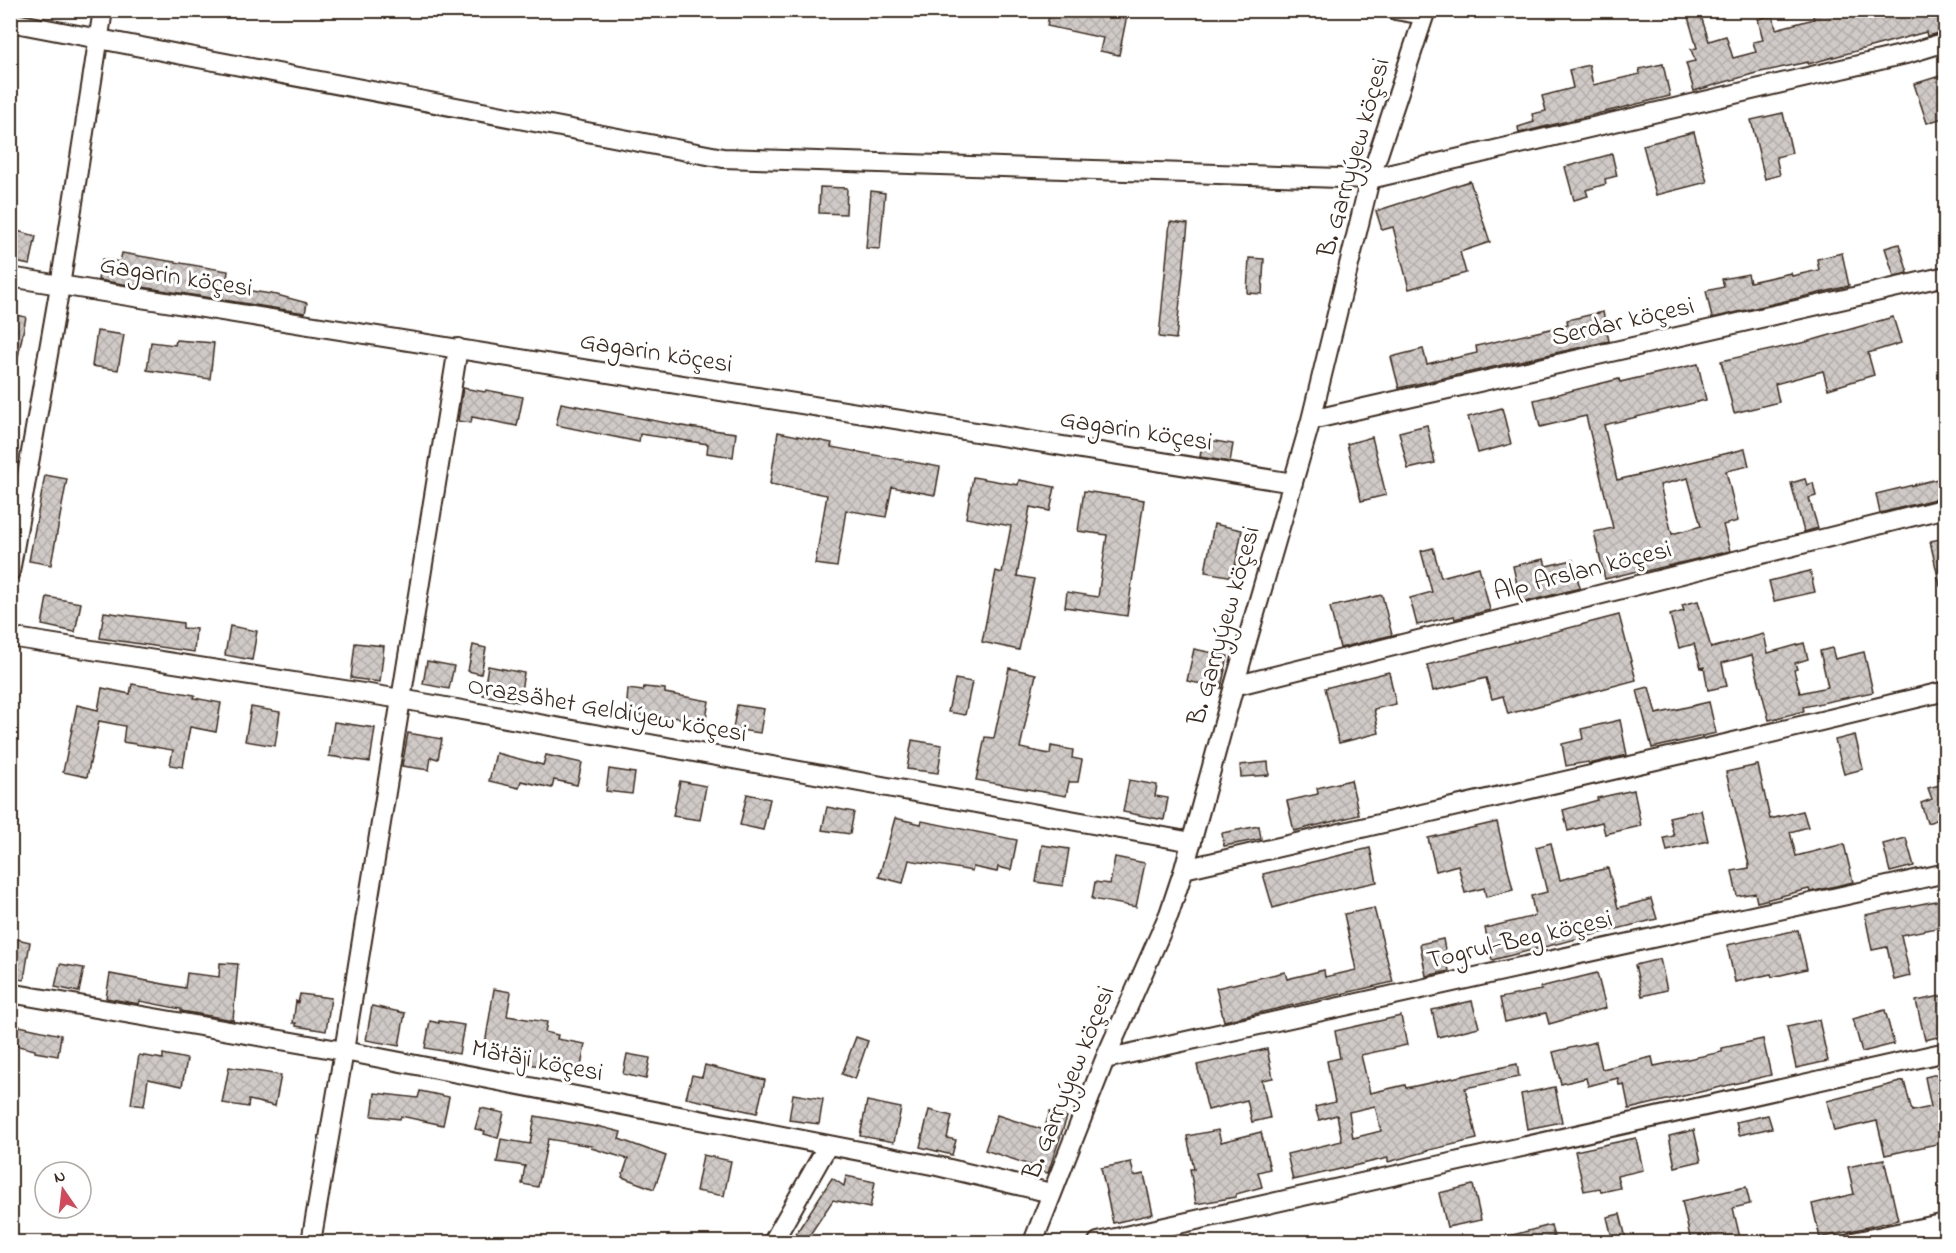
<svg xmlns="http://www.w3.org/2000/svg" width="1956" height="1253" viewBox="0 0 1956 1253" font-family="'Indie Flower',sans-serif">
  <defs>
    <pattern id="building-cross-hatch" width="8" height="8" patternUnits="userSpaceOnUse" patternTransform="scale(1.5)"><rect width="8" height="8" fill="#cfcac7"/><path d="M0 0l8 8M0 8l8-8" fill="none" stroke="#b3aeaa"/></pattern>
  </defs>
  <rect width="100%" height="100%" fill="#fff"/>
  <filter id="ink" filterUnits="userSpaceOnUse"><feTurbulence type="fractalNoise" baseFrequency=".0167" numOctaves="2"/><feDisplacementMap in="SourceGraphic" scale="12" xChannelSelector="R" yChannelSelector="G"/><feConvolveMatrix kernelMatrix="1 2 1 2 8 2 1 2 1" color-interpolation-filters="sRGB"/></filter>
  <g filter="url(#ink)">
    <path fill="url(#building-cross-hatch)" stroke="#3b2a1e" stroke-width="1.5" fill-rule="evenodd" d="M1050,10H1128L1119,55L1100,51L1103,38L1047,26Z
      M1811,10H1831L1832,15L1852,10H1946V31L1927,36L1926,32L1808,64V62L1756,73L1694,91L1686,63L1695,61L1691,49L1697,48L1688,17L1700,13L1709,41L1726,36L1733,58L1756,52L1753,42L1763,40L1758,19L1773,15L1776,29L1814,19Z
      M1663,64L1670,96L1519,133L1518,127L1534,122L1532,114L1546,111L1542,96L1573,88L1569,70L1589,65L1593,85L1640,74L1639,69Z
      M1946,74V117L1927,123L1914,84Z
      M1783,113L1792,153L1776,157L1780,175L1765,179L1751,120Z
      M1694,132L1707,182L1656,195L1643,145Z
      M1612,154L1617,176L1605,179L1606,184L1586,190L1588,196L1574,200L1565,167Z
      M1470,181L1490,242L1460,252L1466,273L1409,289L1393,227L1382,230L1376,211Z
      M820,187L847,188L846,214L819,213Z
      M871,191L885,193L880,249L866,248Z
      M1170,222L1188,224L1176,339L1159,337Z
      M13,230L36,236L30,265L10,261V242Z
      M1899,244L1908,273L1894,276L1885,248Z
      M122,253L228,271L226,287L277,295L307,303L305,313L98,280L102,259L120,262Z
      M1842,253L1849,286L1712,318L1706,291L1724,287L1722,279L1748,274L1750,282L1791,273L1792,276L1819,270L1817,259Z
      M1249,258L1264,259L1262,294L1247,293Z
      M1603,312L1609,341L1399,388L1391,357L1423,349L1427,364L1451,358V359L1477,353L1476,346L1568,325L1567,320Z
      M10,314L26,317L17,362H10Z
      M1893,317L1901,343L1868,353L1874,375L1828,389L1823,371L1775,384L1779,402L1734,413L1721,361L1806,342Z
      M97,331L124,335L118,370L92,366Z
      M176,340L214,343L210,379L147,370L151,342L175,345Z
      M1698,364L1706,400L1604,425L1617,480L1745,449L1749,466L1726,471L1738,521L1723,525L1730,551L1638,573L1637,571L1605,579L1594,532L1613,528L1586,416L1540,427L1534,400L1619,379L1620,382ZM1688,478L1701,526L1672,534L1660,485Z
      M463,388L485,392L486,390L523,397L517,426L472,417L471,423L458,421Z
      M561,403L688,427L736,433L733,457L707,453L708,444L640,434L639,442L556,425Z
      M1502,408L1511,444L1478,453L1468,417Z
      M1427,425L1435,463L1408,469L1399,432Z
      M778,432L832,443L831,447L940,467L935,495L892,487L886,517L846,510L837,567L815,564L827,495L770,484Z
      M1372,437L1386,495L1361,501L1347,444Z
      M1203,439L1233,444L1230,462L1200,457Z
      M45,475L67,479L51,565L29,561Z
      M973,477L1018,485L1019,480L1055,487L1050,511L1030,507L1017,576L1034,579L1019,650L982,642L996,571L1002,573L1011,526L966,518Z
      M1805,479L1807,485L1813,483L1816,496L1809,498L1818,528L1804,532L1791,483Z
      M1938,479L1943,497L1880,513L1876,494Z
      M1084,491L1144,500L1127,616L1065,607L1067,592L1098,597L1107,535L1078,531Z
      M1214,524L1242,530L1233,577L1205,572Z
      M1946,538V586H1940L1930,541Z
      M1433,548L1441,577L1479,567L1490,610L1455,619L1454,616L1417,625L1410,598L1432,592L1421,551Z
      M1544,559L1546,566L1573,560L1580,588L1521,603L1513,566Z
      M1810,571L1815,592L1774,601L1769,581Z
      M1382,595L1392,635L1340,648L1330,607Z
      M47,597L81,603L75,632L42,625Z
      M1698,601L1711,648L1764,634L1768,653L1804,643L1808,659L1795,663L1797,669L1794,670L1800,693L1828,687L1820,651L1832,648L1835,659L1864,652L1873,692L1803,707L1804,711L1769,720L1752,655L1722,663L1727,686L1708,690L1704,667L1701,668L1694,644L1679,648L1670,615L1684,611L1682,605Z
      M104,612L183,623V628L196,629L194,652L100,638Z
      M1619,615L1636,680L1508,714L1503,696L1492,699L1486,678L1433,691L1427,665Z
      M230,626L257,631L252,660L225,655Z
      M355,643L384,646L380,682L351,678Z
      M473,645L486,648L481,674L468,671Z
      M1194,649L1228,656L1221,688L1187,681Z
      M427,661L454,666L449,689L423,684Z
      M488,666L524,673L519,702L483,695Z
      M1009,668L1036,674L1020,748L1050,754L1051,746L1073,750L1072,758L1082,760L1078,782H1069L1066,796L976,780L985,737L994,738Z
      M1389,672L1396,704L1374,709L1379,733L1339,743L1325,688Z
      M955,679L972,682L965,715L948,712Z
      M132,684L195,695L194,698L221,703L216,732L190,727L183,767L170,765L173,750L123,742L125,726L99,721L87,777L63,772L77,705L98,710L102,688L130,694Z
      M644,687L665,689V693L709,701L705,725L681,721V718L626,714L628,689L643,691Z
      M1649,687L1656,714L1709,702L1716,733L1652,748L1637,690Z
      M737,705L764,709L760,733L733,729Z
      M251,707L280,712L275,746L245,741Z
      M1620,720L1627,755L1589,764L1588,762L1566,766L1562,744L1583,739L1581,729Z
      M334,722L375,728L370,762L329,756Z
      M408,733L442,739L438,759L431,757L429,770L402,766Z
      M1855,735L1863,769L1844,774L1835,740Z
      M912,740L942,745L938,773L907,769Z
      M496,753L543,765L546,755L582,763L577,785L554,780L552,788L521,781L519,788L489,781Z
      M1268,762L1269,775L1241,777L1240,765Z
      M1758,765L1770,819L1803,811L1808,827L1790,832L1796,856L1844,844L1853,882L1810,892L1809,889L1757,902L1755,893L1737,896L1732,871L1749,868V865L1726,772Z
      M609,769L635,773L632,794L606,791Z
      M1129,780L1157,785L1155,796L1168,798L1164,820L1123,812Z
      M1351,780L1359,815L1294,831L1287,801L1318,794L1317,788Z
      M680,781L706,786L700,820L673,816Z
      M1940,785L1946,802V817L1927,823L1921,803L1932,799L1928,788Z
      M1634,790L1641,826L1605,834L1602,822L1568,831L1563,810L1598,800L1597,798Z
      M747,794L770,799L763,830L740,825Z
      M827,807L854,812L850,834L822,830Z
      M1701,810L1708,841L1667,851L1664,838L1674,836L1669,817Z
      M895,818L921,824L922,821L1017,840L1011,870L998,867L997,872L973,867L972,871L909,860L903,883L879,877Z
      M1497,822L1513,890L1486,897L1484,888L1465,893L1458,865L1436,871L1428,838Z
      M1259,826L1261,839L1224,846L1222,833Z
      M1906,838L1914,866L1890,872L1883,844Z
      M1551,843L1560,880L1608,868L1618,908L1651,899L1657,919L1492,960L1485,928L1535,916L1531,896L1547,892L1536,847Z
      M1042,845L1069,849L1063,886L1036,882Z
      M1370,848L1377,882L1316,895L1273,908L1263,874Z
      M1115,857L1145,863L1136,907L1092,899L1095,882L1110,884Z
      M1946,899V926L1901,935L1910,976L1894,980L1887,947L1872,950L1865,915Z
      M1374,908L1393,982L1224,1021L1216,988L1285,972L1287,979L1324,970L1325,977L1356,970L1344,914Z
      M1798,930L1807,969L1772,977L1771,974L1735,982L1727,945Z
      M17,939L30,942L24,980L11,978Z
      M1443,939L1449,971L1426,976L1420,944Z
      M1660,959L1667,990L1642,996L1635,965Z
      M220,963L238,964L233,1020L181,1011V1009L140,1001L139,1004L106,998L110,974L185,988L187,973L219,977Z
      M60,964L84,968L79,992L55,987Z
      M1597,973L1606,1008L1549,1024L1546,1013L1505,1022L1500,998L1541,990L1540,987Z
      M494,989L511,992L507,1016L547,1022L545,1032L558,1035L557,1039L585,1044L581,1067L554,1062L553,1068L483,1057Z
      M300,994L331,998L326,1031L296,1026V1023H293L296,1001L298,1003Z
      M1946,995V1035L1925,1040L1916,1001Z
      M1472,1001L1479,1027L1438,1037L1432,1010Z
      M372,1006L405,1013L399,1046L366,1040Z
      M1885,1010L1894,1044L1862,1052L1853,1019Z
      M1401,1016L1407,1045L1361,1055L1370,1093L1405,1085L1406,1088L1517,1064L1519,1077L1465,1088L1477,1139L1425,1151V1152L1388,1162V1158L1293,1180L1287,1154L1342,1141L1337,1115L1319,1120L1315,1107L1335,1102L1327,1061L1340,1058L1335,1031ZM1375,1106L1381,1131L1353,1138L1349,1112Z
      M1819,1020L1828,1061L1796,1068L1787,1027Z
      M430,1021L439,1023V1021L464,1025L459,1054L425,1048Z
      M10,1024L61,1035L58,1056L35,1052V1050L10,1044Z
      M856,1037L868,1041L855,1079L842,1074Z
      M1763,1039L1771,1075L1629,1109L1624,1084L1619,1085L1618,1078L1588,1086L1586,1078L1561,1084L1553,1052L1596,1042L1602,1069L1652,1057L1654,1066L1722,1052V1048Z
      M1267,1049L1273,1078L1262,1080L1270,1118L1252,1122L1247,1100L1208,1110L1197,1065Z
      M163,1054L187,1059L182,1086L148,1079L144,1106L131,1104L139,1055L163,1059Z
      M627,1054L650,1058L646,1079L623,1074Z
      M705,1065L765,1080L757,1113L686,1098L692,1075L702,1077Z
      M229,1067L281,1075L275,1106L249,1100L248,1107L222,1103Z
      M1946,1072V1108L1940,1109L1946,1142L1885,1155L1877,1121L1834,1131L1827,1101L1904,1081L1912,1111L1931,1107L1925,1077Z
      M1555,1087L1562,1122L1527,1129L1521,1094Z
      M420,1091L449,1097L443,1125L401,1116L400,1119L372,1116L375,1093L418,1098Z
      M793,1094L823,1099L819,1124L789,1120Z
      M867,1101L901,1108L894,1142L860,1136Z
      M481,1108L504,1113L498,1138L484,1134L485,1131L475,1129Z
      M929,1110L952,1116L947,1138L956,1140L952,1155L920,1147Z
      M1050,1111L1067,1117L1048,1173L1032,1169L1033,1166L985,1150L997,1115L1044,1130Z
      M1768,1115L1772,1128L1739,1135L1736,1122Z
      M535,1116L597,1127V1126L621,1132L619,1139L666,1156L654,1189L622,1177L628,1159L591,1148L592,1146L548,1139L538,1187L522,1184L525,1166L497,1162L501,1139L530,1144Z
      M1218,1130L1221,1142L1261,1132L1270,1169L1258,1172L1262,1187L1236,1194V1197L1196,1204L1190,1169H1194L1187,1136Z
      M1694,1130L1701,1161L1675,1167L1669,1136Z
      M1636,1138L1643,1170L1617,1176L1620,1188L1601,1192L1600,1188L1584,1191L1575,1151Z
      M703,1155L731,1161L724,1196L696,1191Z
      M1884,1159L1898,1220L1820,1238L1812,1204L1854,1194L1848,1167Z
      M1131,1162L1134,1176L1144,1174L1153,1214L1113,1223L1101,1168Z
      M846,1176L875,1182L870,1208L833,1200L805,1242L795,1235L832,1178L844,1186Z
      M1473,1185L1481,1220L1447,1227L1439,1193Z
      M1746,1187L1750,1204L1733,1208L1741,1242H1691L1682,1201Z
      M1620,1214L1627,1242H1613L1607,1217Z
      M1551,1225L1554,1237L1532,1242H1502L1501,1238Z"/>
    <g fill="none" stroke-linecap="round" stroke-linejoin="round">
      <g stroke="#3b2a1e" stroke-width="22">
        <path id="minor" d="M1395,10L1424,15
          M10,22L723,158L1370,179L1910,53L1946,42
          M10,277L1293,483
          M1311,420L1946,276
          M10,572L60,286L103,10
          M10,637L401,699L1192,842
          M1234,686L1946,508
          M1184,869L1721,745L1946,691
          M10,993L344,1051L937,1166L1051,1193
          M1105,1059L1946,873
          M311,1242L344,1051L458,348
          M773,1242L828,1145
          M1033,1242L1105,1059L1169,914L1184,869L1234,686L1311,420L1370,179L1426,10
          M1098,1242L1946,1052
          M1853,1242L1946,1223"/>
      </g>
      <use href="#minor" stroke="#fff" stroke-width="18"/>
    </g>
  </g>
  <g text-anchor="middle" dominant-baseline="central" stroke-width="6" stroke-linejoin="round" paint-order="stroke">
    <g font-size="26" fill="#3b2a1e" stroke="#fff">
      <text transform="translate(1355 158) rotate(-74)">B. Garryýew köçesi</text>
      <text transform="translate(176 278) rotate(9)">Gagarin köçesi</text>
      <text transform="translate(1623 323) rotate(-13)">Serdar köçesi</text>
      <text transform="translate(656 354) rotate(9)">Gagarin köçesi</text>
      <text transform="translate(1136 432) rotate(9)">Gagarin köçesi</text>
      <text transform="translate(1583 572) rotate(-14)">Alp Arslan köçesi</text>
      <text transform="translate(1225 626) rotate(-74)">B. Garryýew köçesi</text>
      <text transform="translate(607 711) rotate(10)">Orazsähet Geldiýew köçesi</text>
      <text transform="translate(1520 941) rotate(-13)">Togrul-Beg köçesi</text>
      <text transform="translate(537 1062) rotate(11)">Mätäji köçesi</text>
      <text transform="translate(1070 1083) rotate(-68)">B. Garryýew köçesi</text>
    </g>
  </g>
  <rect width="1956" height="1253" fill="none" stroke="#fff" stroke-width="36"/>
  <rect x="18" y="18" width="1920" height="1217" fill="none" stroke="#3b2a1e" stroke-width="2" filter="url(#ink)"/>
  <g transform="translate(63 1190) rotate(346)"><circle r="28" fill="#ffffff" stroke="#b1aaa5" stroke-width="1.5"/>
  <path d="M0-4.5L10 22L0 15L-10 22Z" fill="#d1495b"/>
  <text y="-9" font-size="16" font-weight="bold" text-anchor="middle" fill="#3b2a1e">N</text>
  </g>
</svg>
